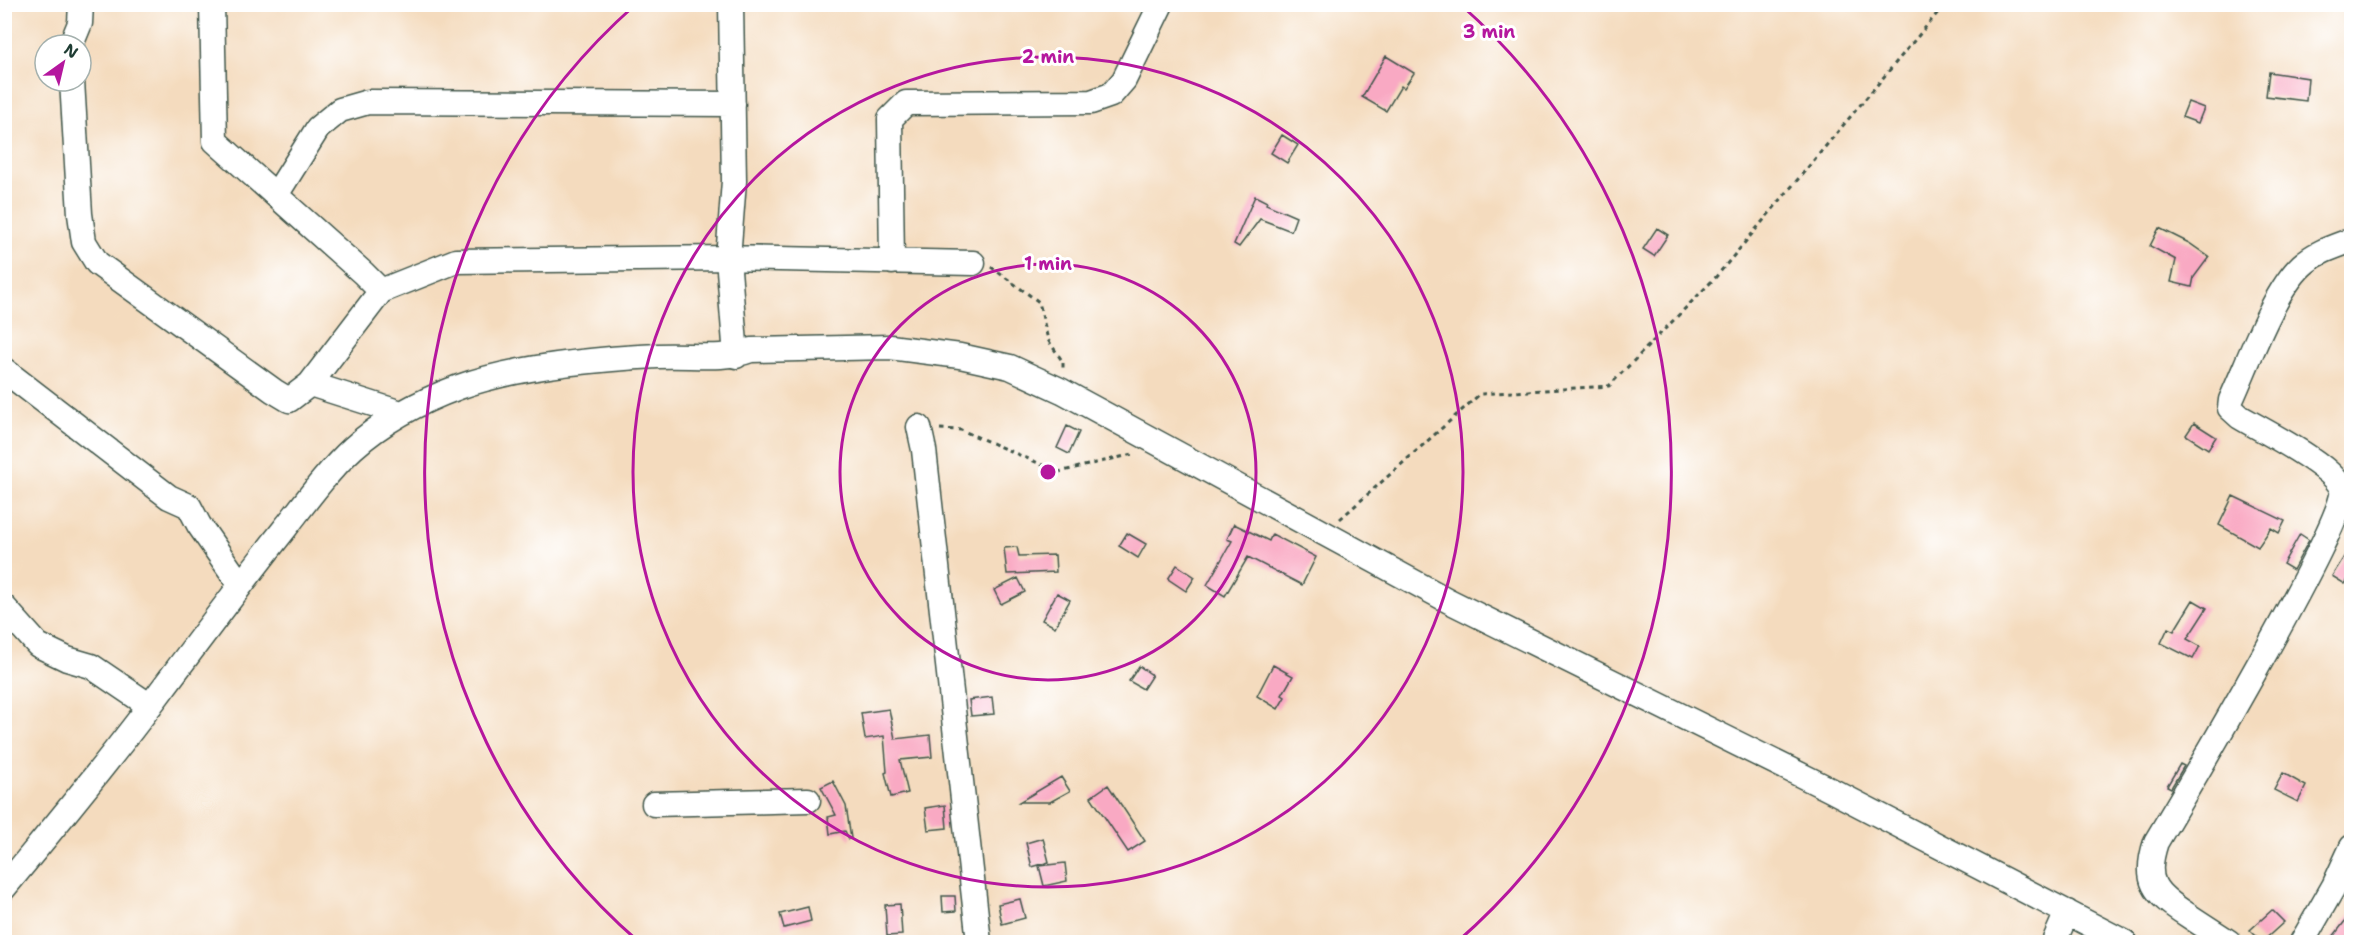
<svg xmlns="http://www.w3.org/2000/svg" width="2356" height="947" viewBox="0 0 2356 947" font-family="'Shantell Sans',sans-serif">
  <rect width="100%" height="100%" fill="#fff"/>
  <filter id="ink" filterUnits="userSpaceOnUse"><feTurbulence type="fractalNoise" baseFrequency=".0167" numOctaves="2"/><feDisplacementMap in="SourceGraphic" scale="12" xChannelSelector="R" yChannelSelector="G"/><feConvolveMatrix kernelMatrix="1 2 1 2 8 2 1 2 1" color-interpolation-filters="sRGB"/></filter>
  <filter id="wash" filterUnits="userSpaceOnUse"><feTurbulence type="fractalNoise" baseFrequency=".008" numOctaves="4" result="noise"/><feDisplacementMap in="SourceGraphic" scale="24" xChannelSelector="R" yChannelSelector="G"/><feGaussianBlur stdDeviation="1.35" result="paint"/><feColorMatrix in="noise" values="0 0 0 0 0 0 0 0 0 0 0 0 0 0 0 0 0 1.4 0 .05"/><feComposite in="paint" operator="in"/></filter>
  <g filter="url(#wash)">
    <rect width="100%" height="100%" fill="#f4dbbe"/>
    <g id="blocks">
      <path fill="#f9a9c3" d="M1386,56L1414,73L1404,88L1401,86L1386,111L1362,97Z
        M2269,72L2308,78L2306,101L2266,96Z
        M2188,102L2204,108L2198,123L2182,117Z
        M1282,135L1298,145L1287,163L1271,153Z
        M1255,196L1267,202L1266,204L1296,217L1291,231L1260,219L1239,247L1234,244Z
        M1657,228L1668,235L1654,256L1643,249Z
        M2159,228L2189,243L2209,257L2194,277L2192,287L2171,282L2176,260L2150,246Z
        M2194,423L2216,437L2208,449L2186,435Z
        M1067,426L1079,432L1069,454L1057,448Z
        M2233,496L2285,521L2279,533L2271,528L2258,547L2219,525Z
        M1234,524L1269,541L1272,534L1316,557L1302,585L1248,557L1225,596L1207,585L1232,541L1227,539Z
        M1127,533L1146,544L1138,558L1119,546Z
        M2300,534L2309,540L2293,570L2283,564Z
        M2352,544V574L2345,584L2332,576Z
        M1017,547L1019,556L1055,555L1056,572L1007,574L1004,548Z
        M1177,565L1195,577L1186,591L1168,579Z
        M1018,578L1025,592L1001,604L994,590Z
        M1057,593L1070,600L1055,627L1042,620Z
        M2193,600L2207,608L2187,639L2200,646L2193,659L2161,643L2168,628L2174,631Z
        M1273,665L1293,676L1282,695L1285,697L1278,709L1257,696Z
        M1139,666L1152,675L1143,689L1129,681Z
        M992,697L994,714L971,716L969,700Z
        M889,709L895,739L930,735L932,757L900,760L908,793L891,797L885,773L887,772L884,736L865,739L861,713Z
        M2180,764L2184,766L2171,788L2167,786Z
        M2283,773L2306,786L2298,802L2274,790Z
        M1061,777L1070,791L1050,802H1019Z
        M833,781L846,806L851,838L849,839L845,831L830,834L828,817L836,815L821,787Z
        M1108,785L1145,841L1128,852L1091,797Z
        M945,805L947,828L928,830L925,808Z
        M1043,838L1049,862L1032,867L1026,843Z
        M1065,863L1067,881L1044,886L1039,866Z
        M942,896H955L956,911L943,912Z
        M1020,899L1025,918L1002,924L998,904Z
        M900,904L902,935L887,936L885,905Z
        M808,907L811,921L784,928L780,914Z
        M2272,910L2284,922L2262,942L2250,930Z
        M2352,912V934L2346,942H2329Z"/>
    </g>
  </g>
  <g filter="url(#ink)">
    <use href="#blocks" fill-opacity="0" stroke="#3f5549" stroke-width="1.5"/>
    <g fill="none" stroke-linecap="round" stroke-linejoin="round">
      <g stroke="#3f5549" stroke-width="27">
        <path id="minor" d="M212,4L215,141L363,273L381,291
          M731,4L734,181L728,258L736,356
          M71,45L80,23L81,4
          M72,81L80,214L84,242L97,263L274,391L289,400L310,384L381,291L456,261L728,258L973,263
          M276,195L318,128L340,110L368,102L733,104
          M892,262L890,119L906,103L1091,102L1111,95L1124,80L1161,4
          M4,370L169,497L189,506L199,525L240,584
          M310,384L401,413
          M919,427L924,450L979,942
          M4,607L38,645L67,659L91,666L150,706
          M654,804L808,800
          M4,888C54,827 105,766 152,703C196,644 240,585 286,527C307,500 328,471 353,448C384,420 421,401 459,387C518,366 596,359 658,356C689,354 722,361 751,350L890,347L960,356L1010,367L1062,391L1449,601L1829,789L2124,942
          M2054,942L2067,912
          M2229,942C2215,933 2201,924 2186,914C2154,893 2143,881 2156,842C2181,800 2350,515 2342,490C2335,466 2263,431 2240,417L2230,408L2231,400C2248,363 2273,292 2302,265C2316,252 2334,247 2352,240
          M2302,942L2334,886L2352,847"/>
      </g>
      <path stroke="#3f5549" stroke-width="3" stroke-dasharray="4.5 4.5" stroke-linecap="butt" d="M991,267L1039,302L1048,340L1063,362V368
        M940,429L961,430L1059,472L1133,454
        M1340,519L1480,394L1609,386L1715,278L1945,4"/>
      <use href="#minor" stroke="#fff" stroke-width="24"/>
    </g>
  </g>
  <g fill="none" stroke="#b5179e" stroke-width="3">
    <circle cx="1048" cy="472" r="208"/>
    <circle cx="1048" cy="472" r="415"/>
    <path d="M639 942A623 623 0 0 1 635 5M1461 5A623 623 0 0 1 1457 942"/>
  </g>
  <circle cx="1048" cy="472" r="9" fill="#b5179e" stroke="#fff" stroke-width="3"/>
  <g font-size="18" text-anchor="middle" font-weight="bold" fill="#b5179e" stroke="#fff" stroke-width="6" stroke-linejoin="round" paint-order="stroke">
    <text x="1489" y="38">3 min</text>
    <text x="1048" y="63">2 min</text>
    <text x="1048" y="270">1 min</text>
  </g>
  <rect width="2356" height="947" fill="none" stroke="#fff" stroke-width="24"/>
  <g transform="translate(63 63) rotate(34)"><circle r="28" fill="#ffffff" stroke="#a5b1ae" stroke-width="1.5"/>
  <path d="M0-4.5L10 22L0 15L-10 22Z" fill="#b5179e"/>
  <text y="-9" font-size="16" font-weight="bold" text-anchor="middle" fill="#1f3d34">N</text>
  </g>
</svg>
